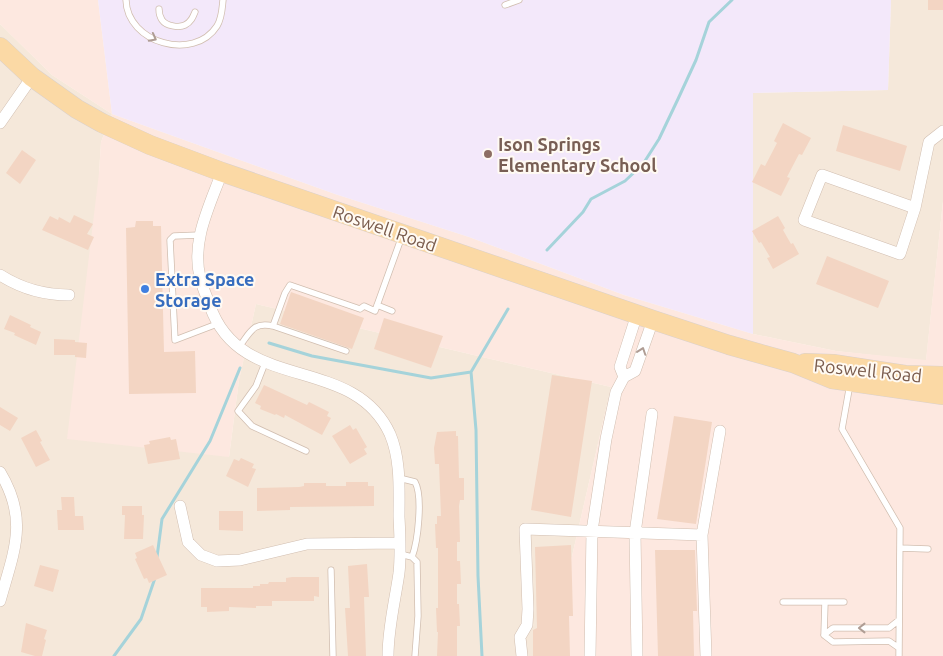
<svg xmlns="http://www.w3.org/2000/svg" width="943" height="656" viewBox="0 0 943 656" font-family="Ubuntu,sans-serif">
  <rect width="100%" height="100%" fill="#fdf6ec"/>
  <path fill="#f5e8da" d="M891,0H943V201L926,361L836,351L753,334V93L888,90Z
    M0,24L52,75L112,114L101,142L99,173L229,457L239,380L256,304L611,387L549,656H0Z"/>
  <path fill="#fde8e0" d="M0,0H98L112,114L335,194L469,237L624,295L753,334L836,351L926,360L943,201V656H549L611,387L256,304L239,380L229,457L67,439L99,173L101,142L112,114L52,75L0,24Z"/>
  <path fill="#f3e8fa" d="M98,0H891L888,90L753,93V334L624,295L469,237L335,194L112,114Z"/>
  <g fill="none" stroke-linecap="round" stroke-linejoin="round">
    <path stroke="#a5d3da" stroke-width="3" d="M547,250L583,212L591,199L625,181L643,164L659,139L678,99L696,60L709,22L732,0
      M269,343L312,356L431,378L471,372
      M157,557L162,519L210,441L240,368
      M114,656L141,619L155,578
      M482,656L478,576L476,430L471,372L508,309"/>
  </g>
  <path fill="#f3d5c3" d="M928,0H943V10H928Z
    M783,123L811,138L802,155L799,154L787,177L790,178L781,196L752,182L761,164L765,166L777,143L774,141Z
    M843,125L907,146L900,171L836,151Z
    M22,150L36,160L20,184L6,173Z
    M74,215L93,224L87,234L94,237L88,250L42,230L50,216L58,220L59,217L70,223Z
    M778,216L785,228L783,230L791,244L793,243L799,254L773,269L767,258L770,257L761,242L759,243L752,231Z
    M136,221H153V226H161L164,352L195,351L196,393L129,394L126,228L135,227Z
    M827,256L889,281L878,308L816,284Z
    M291,292L364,318L352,349L280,324Z
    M10,315L31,325L30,327L41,332L36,345L14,335L15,333L4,329Z
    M384,318L443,336L431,368L374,349Z
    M54,339L75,340V342L87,343L86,358L75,357V355H54Z
    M552,375L592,381L571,517L531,510Z
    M264,385L307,405L309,402L329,412L327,416L331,418L322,435L285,415L284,418L276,414L275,415L260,409L261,406L255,403Z
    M0,407L18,418L10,431L0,425Z
    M674,416L712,422L696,524L657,519Z
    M350,425L353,430L356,428L367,447L364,449L367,454L350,464L332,436Z
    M36,430L42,441L40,442L50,460L36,467L21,438Z
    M456,431V436H458L459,478H464V500H460L459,506L460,542H457V561H460L461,584H457V604H459L460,626H457V656H437L438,632H437L436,608H438V548H436L435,524H437V516H441L439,464H435L434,448L437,432Z
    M170,437L171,440L176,439L180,459L148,464L144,445L150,444L149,441Z
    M241,458L254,464L252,468L256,469L248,487L226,476L234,459L239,461Z
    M346,482H368V486H374V506L290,507V510L257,511V488L299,487L304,486V483H326V486H346Z
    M61,497H74L75,516H83L84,530H58L57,510H62Z
    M122,506H142V515H144L143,539H124L125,515H122Z
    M219,511H243V531L219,530Z
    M153,545L167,575L149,583L147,578L144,579L135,559L137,558L135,553Z
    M571,545L573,616H569L570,656H533V630L537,628L535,547Z
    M655,550H695L697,611H693L694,656H658Z
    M367,564L369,597H364L366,656H348L345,608H350L348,566Z
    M40,565L59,570L53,592L34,586Z
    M292,577H319V597L314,596V601H272V606H256V608L229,607V611L207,612V607H201V588H253V586H260V584H268L269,582H286V578Z
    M26,623L47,630L44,639L46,640L42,656H35L21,652Z"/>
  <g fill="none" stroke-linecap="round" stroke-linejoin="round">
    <g stroke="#d1beb0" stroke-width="7">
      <path id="service" d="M126,0C127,43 194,62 217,26C222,18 222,9 223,0
        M505,5L519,0
        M159,9C159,13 160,17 162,20C166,26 179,28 185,25C191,22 193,17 195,12
        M200,235L174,236L170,240L175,340L217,324
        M377,305L392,311
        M239,347C250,333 253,321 273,326
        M346,351L273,326L285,293L290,285L360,309L364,306L375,311L402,236
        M265,363L256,386L238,411L252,426L306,451
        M850,384L842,429L900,528L899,656
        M399,478L415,482C423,496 418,541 412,557
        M900,548L928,549
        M400,554L412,557L417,562L418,616L415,656
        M331,570L333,656
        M783,602H844
        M824,635L833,628H889L899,620
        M824,635L833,642L889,641L899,648
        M824,635L825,602"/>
    </g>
    <g stroke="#d1beb0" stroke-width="12">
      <path id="minor" d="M0,123L32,77
        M222,172C210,205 191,241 200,277C202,287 207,297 210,306C241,395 353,353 390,434C401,460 399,489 399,517C400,535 401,555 399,573C395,601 388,628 388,656
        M915,208L822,175L804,220L900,254L915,208L929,142L943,131
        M0,275C22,289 43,295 69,295
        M624,377L620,367L637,314
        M0,472C29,520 14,551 0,601
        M180,506L188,542L201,555L217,561L240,560L307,544L400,543
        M702,535L720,431
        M522,656L520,637L527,625L528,609L525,529L702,535L706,656
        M590,656L592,531L606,439L616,392L624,377L635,371L653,320
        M637,656L635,533L652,414"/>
    </g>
    <g stroke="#dad1cd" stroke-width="20">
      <path id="primary" d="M0,47L32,77L77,109L102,123L150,145L222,172L653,320L729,345L793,363L832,379L943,395
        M805,363L833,364L905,375L943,376"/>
    </g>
    <use href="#service" stroke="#fff" stroke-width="5.5"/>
    <use href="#minor" stroke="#fff" stroke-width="11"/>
    <use href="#primary" stroke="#fbd9a5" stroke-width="19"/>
  </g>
  <defs><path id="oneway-chevron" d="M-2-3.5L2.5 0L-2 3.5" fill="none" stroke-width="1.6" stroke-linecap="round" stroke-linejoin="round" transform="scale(1.25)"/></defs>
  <g stroke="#af9d94">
    <use href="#oneway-chevron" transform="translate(153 38) rotate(28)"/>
    <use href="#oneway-chevron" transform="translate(642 351) rotate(-71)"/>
    <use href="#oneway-chevron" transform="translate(862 628) rotate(180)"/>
  </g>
  <circle fill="#8d6e63" stroke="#fffaf3" stroke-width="2" cx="488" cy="154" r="5"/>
  <circle fill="#3f7fe0" stroke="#fffaf3" stroke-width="2" cx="145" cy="289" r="5"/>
  <g text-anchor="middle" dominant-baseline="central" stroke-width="4" stroke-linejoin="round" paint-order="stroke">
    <g font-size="18" font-weight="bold" fill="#785e54" stroke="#fffaf3" text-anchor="start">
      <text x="498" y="144">Ison Springs<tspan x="498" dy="21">Elementary School</tspan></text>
    </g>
    <g font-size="18" fill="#7a5c4d" stroke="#fffaf3">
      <text transform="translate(385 228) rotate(19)">Roswell Road</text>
      <text transform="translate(868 370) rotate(6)">Roswell Road</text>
    </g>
    <g font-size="18" font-weight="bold" fill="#366cbe" stroke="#fffaf3" text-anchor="start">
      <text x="155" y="279">Extra Space<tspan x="155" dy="21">Storage</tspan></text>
    </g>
  </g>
</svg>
